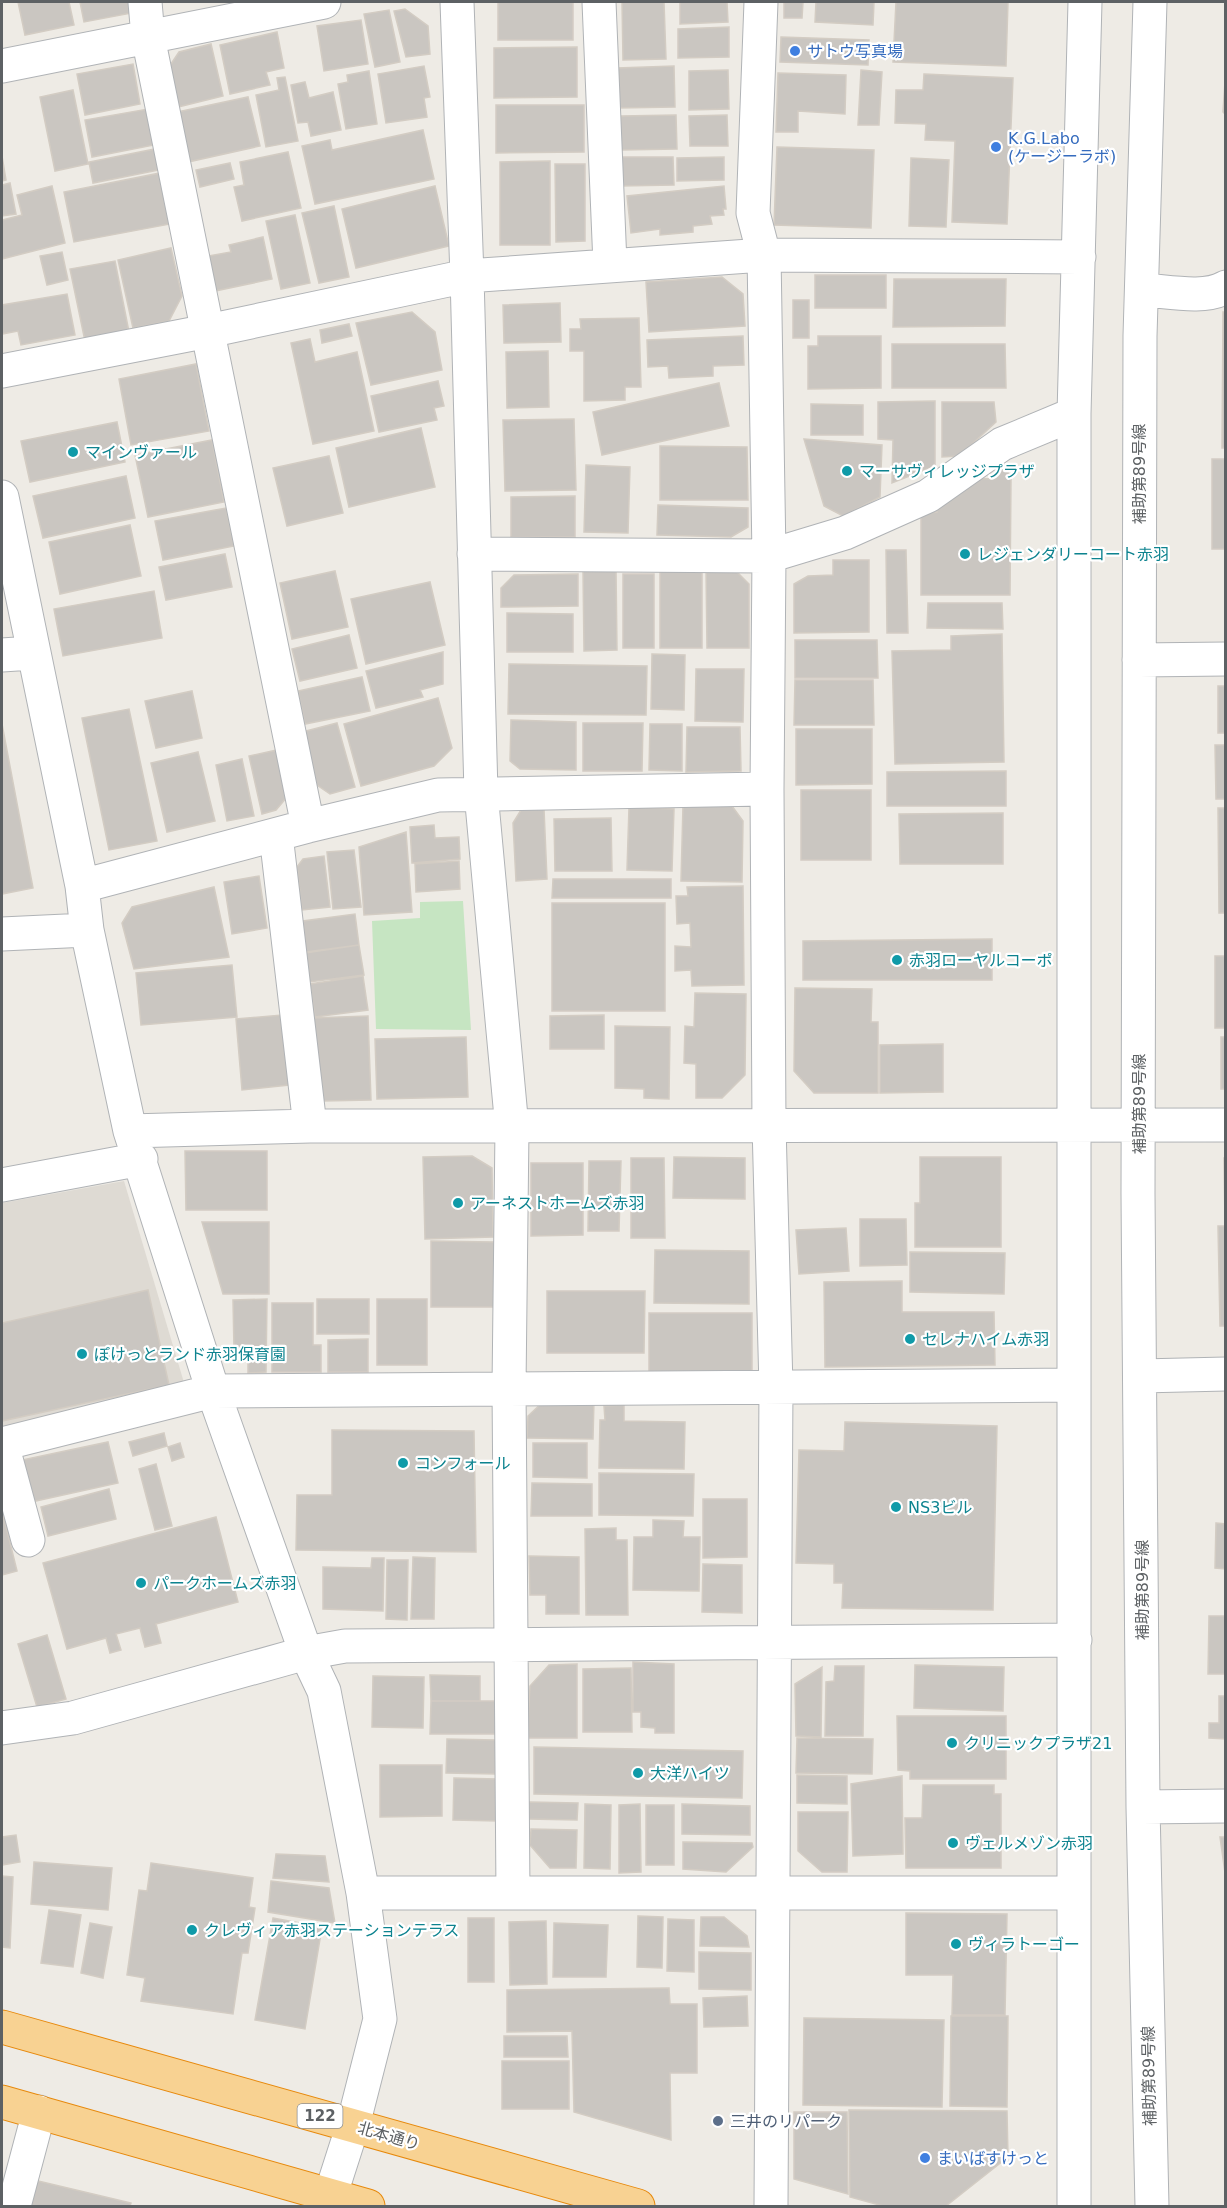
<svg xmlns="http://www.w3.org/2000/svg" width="1227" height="2208" viewBox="0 0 1227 2208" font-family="'DejaVu Sans','Noto Sans JP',sans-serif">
  <rect width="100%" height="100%" fill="#eeebe5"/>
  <path fill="#dedad3" d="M124,1181L185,1386L2,1430V1203Z"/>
  <path fill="#c6e5c2" d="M463,901L471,1030L376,1029L372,921L420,918V902Z"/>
  <path fill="#cac6c1" stroke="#d3ccc3" stroke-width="1.5" d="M18,2H69L74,25L25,35Z
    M80,2H135L137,12L84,22Z
    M498,2H573V40H498Z
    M622,2H664L666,59L623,60Z
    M680,2H727L728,22L680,24Z
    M784,2H803L802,18H784Z
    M816,2H874L873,25L815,22Z
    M896,2H1008L1006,66L893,62Z
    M405,9L428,26L430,54L406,57L394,11Z
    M389,10L400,62L375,67L364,14Z
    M361,20L368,64L324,71L317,26Z
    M729,27V57L678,58V29Z
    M277,32L284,68L266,72L270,85L230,94L220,45Z
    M781,37L869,40L868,65L780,62Z
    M211,44L223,96L178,107L169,67L179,52Z
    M577,47V97L494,98V48Z
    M133,64L140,104L85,115L77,74Z
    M424,66L430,97L424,98L427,117L386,123L378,74Z
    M674,66L675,107L618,108L617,68Z
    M1226,67V115L1223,112Z
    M728,70L729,109L689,110V71Z
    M861,70L882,72L879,125H858Z
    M369,71L377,124L346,129L338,84L348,82L347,75Z
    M778,73L846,75L845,114L798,111V132H776Z
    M924,74L1013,78L1007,224L952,222L955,141L925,140L926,124L895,123L896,90H923Z
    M285,77L298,141L266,147L256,95L279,90L277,78Z
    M305,82L309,98L333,92L341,130L311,136L308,122L298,123L291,85Z
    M73,90L88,164L55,171L40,97Z
    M248,97L260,146L188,162L177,112Z
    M496,105H584V152L496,153Z
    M148,109L154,145L92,157L85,120Z
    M676,115L677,149L621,150V116Z
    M727,115L728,146H690L689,116Z
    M423,130L434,179L315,204L302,146L330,140L332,150Z
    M777,147L874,150L871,228L774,225Z
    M155,149L159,170L93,183L89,162Z
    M288,152L301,208L242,221L234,187L244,185L240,162Z
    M2,156L6,180L2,181Z
    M620,157H673L674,185L620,186Z
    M724,157V180L677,181V158Z
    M911,158L949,160L946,227L909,226Z
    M550,161V245H500V162Z
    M230,163L234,179L200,187L196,170Z
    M555,164H585V241L556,242Z
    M160,173L170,224L74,242L64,192Z
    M10,183L16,214L2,216V185Z
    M52,186L65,243L2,259V220L22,215L17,195Z
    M435,186L449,246L356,268L342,209Z
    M724,186L726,209H723L724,215L710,216L712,224L693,226V232L660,235V229L631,233L627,196Z
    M334,206L349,277L319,283L302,213Z
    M295,215L310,283L281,289L266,221Z
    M263,237L272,279L215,291L208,256L231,252L229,245Z
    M171,248L182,296L169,321L133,328L118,260Z
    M62,252L68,280L47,285L40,256Z
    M115,261L129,332L85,341L70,269Z
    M815,275H886V308H815Z
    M722,277L743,294L745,326L649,332L646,282Z
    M894,279H1006L1005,326L893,327Z
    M67,294L75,335L21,345L18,331L2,334V305Z
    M793,300H809V338H793Z
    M560,303L561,342L504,343L503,305Z
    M412,312L435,332L442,370L371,385L356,323Z
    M1223,312H1226V448H1222Z
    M639,318L641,387H625V400L584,401V351H570V329H581L580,319Z
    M349,324L352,336L322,343L320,330Z
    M743,336L744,365L713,366V376L669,378L668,366L648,367L647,340Z
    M818,336H881V388L808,389V346H818Z
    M310,339L315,362L357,352L374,431L313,444L291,343Z
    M892,344H1005L1006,388H892Z
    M548,351L549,407L507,408L506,352Z
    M196,364L209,431L131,445L119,379Z
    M438,381L444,406L434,408L437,420L379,432L371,396Z
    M719,383L729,426L602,455L593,412Z
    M935,401V466L892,483L893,440L878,439V402Z
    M942,402H994L996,422L959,456L942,457Z
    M811,404L863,405V435H811Z
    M574,419L576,490L505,491L503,420Z
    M117,422L125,462L30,482L21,441Z
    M421,428L435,487L349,507L336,448Z
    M804,439L882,445L880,497L843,516L824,506Z
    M212,440L224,502L148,517L135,455Z
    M660,446L747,447L748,500H660Z
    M329,456L343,513L287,526L273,468Z
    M1212,459H1226V549H1212Z
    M1005,464L1011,479L1010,595H921V514L937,512V503L974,478L991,479Z
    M586,465L630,467L628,533L584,532Z
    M126,476L135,518L43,538L33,496Z
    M575,496V537H511V497Z
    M658,505L748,508V527L731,537L657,535Z
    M226,508L234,546L163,560L155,521Z
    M130,525L141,576L60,594L49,542Z
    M886,550H906L908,633H887Z
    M225,554L232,587L166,600L159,567Z
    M833,560H869V632L794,633V584L808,576L833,575Z
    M616,569L617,650L584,651L583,570Z
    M706,569H734L749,584V648H707Z
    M660,570H702V648H660Z
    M335,571L348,627L292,639L280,583Z
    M578,574V606L501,607V588L514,575Z
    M623,574H654V648H623Z
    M430,582L445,645L366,664L351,599Z
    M154,591L162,638L63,656L54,609Z
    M928,603H1002L1003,629L927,628Z
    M507,613L573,614V652H507Z
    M1002,634L1004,762L895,764L892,651L951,650V636Z
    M349,635L357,668L300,681L292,649Z
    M795,640H877L878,678H795Z
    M443,652V684L420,690L423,697L376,708L366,671Z
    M652,654L685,655L684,710L651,709Z
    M509,664L647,666L646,715L508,714Z
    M696,669H744L743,722L695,721Z
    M362,677L370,711L305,724L298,691Z
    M795,680H873L874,725H794Z
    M1218,686H1226V733H1218Z
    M192,691L202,738L156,748L145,701Z
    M438,698L452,748L434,766L361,786L344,724Z
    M129,709L157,841L109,850L82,718Z
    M511,720L576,722V770L520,769L510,761Z
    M337,723L355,787L330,794L317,785L302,732Z
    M583,723H643L642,771H583Z
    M2,724L33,888L2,894Z
    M650,724H682V771L649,770Z
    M687,727H740L741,771L686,772Z
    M796,729H872V784L796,785Z
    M1215,745H1226V799H1216Z
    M277,750L287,797L276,810L262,814L249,756Z
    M198,752L215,821L167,832L151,763Z
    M242,759L254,816L227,821L216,765Z
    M1006,771V806H887V772Z
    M801,790H871V860H801Z
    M683,805L732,806L743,821L742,882L681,881Z
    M629,807L674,809L672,871L627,870Z
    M1218,808H1226V913H1219Z
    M544,809L547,879L516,881L513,823L521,810Z
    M1003,813V864H900L899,814Z
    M611,818L612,871H555L554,819Z
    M434,825L435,838L459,837L460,859L412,863L410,827Z
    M406,832L412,912L364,915L359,847Z
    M354,850L361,907L333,909L327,852Z
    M324,856L330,907L302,910L297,867L303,859Z
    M459,861L460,889L416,892L415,864Z
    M259,876L267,928L232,934L224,882Z
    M553,879H671V898H552Z
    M743,886L744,985L692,986L691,970L675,971V946L691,947L690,923L677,924L676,896H688L687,887Z
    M214,887L229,957L134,969L122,923L132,907Z
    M552,903H665V1011H552Z
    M355,914L359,945L306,952L303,921Z
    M992,939V980H803V941Z
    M359,945L364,975L309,982L305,953Z
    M1215,956H1226V1028H1215Z
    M232,965L237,1017L141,1025L136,973Z
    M363,976L368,1010L315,1017L310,984Z
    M795,988L872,989L871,1022H878V1093H814L794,1071Z
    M695,993L746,994L745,1075L722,1098H696V1064L684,1063L685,1026L694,1027Z
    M282,1015L289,1085L242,1090L236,1019Z
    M604,1015V1049H550V1016Z
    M368,1016L371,1100L323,1101L312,1018Z
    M615,1026L670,1027L669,1099L644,1098V1089L615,1088Z
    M466,1037L468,1097L377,1099L375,1039Z
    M1221,1037H1226V1089H1221Z
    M943,1044V1092L880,1093V1045Z
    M185,1151H267V1210H186Z
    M472,1156L492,1168L493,1237L425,1239L423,1157Z
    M674,1157L745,1158V1199L673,1198Z
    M920,1157H1001V1247H915V1203H920Z
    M631,1158H664L665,1238H631Z
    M1224,1158H1226V1221H1225Z
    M589,1161H621L619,1231H588Z
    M531,1163H583V1235L531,1236Z
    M860,1219H906L907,1265L860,1266Z
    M202,1222H269V1294H223Z
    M1218,1226H1226V1326H1220Z
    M846,1228L849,1271L799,1274L796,1230Z
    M431,1241L494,1242V1307H431Z
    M655,1250L749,1251V1304L654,1303Z
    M910,1252L1005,1253L1004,1294L910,1292Z
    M902,1281V1312H994L995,1365L825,1367L824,1282Z
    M148,1290L169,1385L2,1421V1323Z
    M547,1291H645L644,1353H547Z
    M267,1299L266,1372L248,1373V1349H234L233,1300Z
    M317,1299H369V1334H317Z
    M377,1299H427V1365H377Z
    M272,1303H313V1345H321V1372H272Z
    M649,1313H752V1373L649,1372Z
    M368,1339V1372H328V1340Z
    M546,1399L594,1400L593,1439L527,1438L528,1416Z
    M624,1405V1421L685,1422L684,1469L599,1468L600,1420H605L604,1406Z
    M845,1422L997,1426L993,1610L842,1608L843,1583H834V1564L796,1563L799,1450L844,1451Z
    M332,1430L474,1431L476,1552L296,1550L297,1495H332Z
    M164,1433L167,1446L133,1456L129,1442Z
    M108,1442L118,1483L31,1502L22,1460Z
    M180,1443L184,1457L172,1461L168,1447Z
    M533,1443H587V1478L533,1477Z
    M156,1464L172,1526L155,1530L139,1469Z
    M599,1473L694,1474L693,1516L599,1515Z
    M532,1483L592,1484V1516H531Z
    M109,1489L116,1519L48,1536L41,1507Z
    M703,1499H747V1557L703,1558Z
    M2,1510L17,1571L2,1575Z
    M216,1517L238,1602L156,1624L161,1643L145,1647L140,1628L116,1634L121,1650L110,1653L106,1638L67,1649L43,1563Z
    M653,1520L684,1521L683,1537H700L699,1591L633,1590L634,1537H653Z
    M1216,1523L1226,1524V1569L1215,1568Z
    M616,1528V1540H627L628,1615H586L585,1529Z
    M529,1556L579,1557V1614H546V1595H530Z
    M413,1557L435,1558L434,1619H411Z
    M372,1558H384L383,1611L323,1609V1567L371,1568Z
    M387,1560H408L407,1620L386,1619Z
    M703,1564L742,1565V1613L702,1612Z
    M1209,1616H1226V1674H1208Z
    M47,1635L66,1699L37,1707L18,1644Z
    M633,1662L674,1664V1733H655V1728L641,1727V1712H633Z
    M577,1664V1738H527L530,1686L549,1665Z
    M915,1665L1004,1667L1003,1711L914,1708Z
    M835,1666H864L863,1736H825L826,1682L834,1681Z
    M822,1667L821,1737L796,1736L795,1684Z
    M631,1668L632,1732H583V1669Z
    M430,1675L480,1676V1701H431Z
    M373,1676L424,1677L423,1728L372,1727Z
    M1219,1696H1226V1739L1209,1738V1723H1219Z
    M431,1701H497V1734H430Z
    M897,1716H1006V1779H910V1771L898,1770Z
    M797,1738L873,1739L872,1774L796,1773Z
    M447,1739L496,1740L495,1774L446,1773Z
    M534,1747L743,1751L742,1798L534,1794Z
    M380,1765H442V1816L380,1817Z
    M797,1775L847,1776V1804L797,1803Z
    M902,1776L903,1854L853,1856L851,1784Z
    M454,1778L498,1779V1821L453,1820Z
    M923,1785H994V1794H1001V1868H906L905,1818H922Z
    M529,1802L578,1803L577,1820L528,1819Z
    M585,1804L611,1805L610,1869L584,1868Z
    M640,1804L641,1872L619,1873V1805Z
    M682,1804L750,1806V1835L682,1834Z
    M646,1805H674V1865H646Z
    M798,1812H848L847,1872H822L798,1851Z
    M531,1829L577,1830L576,1868H550L530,1845Z
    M16,1835L20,1862L2,1865V1837Z
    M1220,1837H1226V1880Z
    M683,1842L752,1843L753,1847L726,1872L683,1869Z
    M276,1854L325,1856L329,1882L273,1878Z
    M34,1862L112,1868L108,1910L31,1904Z
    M151,1863L253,1878L249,1907L255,1908L248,1953H242L233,2014L141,2001L145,1978L127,1975L139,1890L147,1891Z
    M2,1876L13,1877L10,1948L2,1947Z
    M271,1881L329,1888L335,1923L268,1912Z
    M49,1910L81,1915L73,1967L41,1963Z
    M906,1913L1007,1914L1005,2015H952L953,1975H906Z
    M638,1916L663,1917L662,1968L637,1967Z
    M701,1917H724L747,1936L749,1947L700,1946Z
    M273,1918L322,1927L305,2029L255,2020Z
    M468,1918H494V1982H468Z
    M668,1919L694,1920V1972L667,1971Z
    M546,1921L547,1984L510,1985L509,1922Z
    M90,1923L112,1927L103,1978L81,1973Z
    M554,1923L608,1925L606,1977H553Z
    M699,1952L751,1953V1990L699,1989Z
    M669,1988L670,2004H697V2073H670L671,2140L574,2112L572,2031L507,2032V1990Z
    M747,1996L748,2026L704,2027L703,1998Z
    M951,2016H1008L1007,2107L950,2106Z
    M804,2018L944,2020L942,2107L803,2105Z
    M504,2036H567L568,2057H504Z
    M502,2061H569V2109H502Z
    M849,2110L1007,2111L1008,2157L946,2206H883L850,2197Z
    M794,2112H847L848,2194L794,2179Z
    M34,2180L131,2203L130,2206H28Z"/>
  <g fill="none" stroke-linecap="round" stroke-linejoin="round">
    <g stroke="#b0b3b6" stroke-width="35">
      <path id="minor" d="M145,2L148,37L308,826
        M457,2L467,276L481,793L512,1128L509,1388L513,1893
        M599,2L610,264
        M761,2L753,213L764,255L769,556L767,789L769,1125L776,1387L771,2206
        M1150,2L1140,336L1138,1194L1143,1807L1152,2206
        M2,66L324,2
        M1142,290C1166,291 1205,300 1226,287
        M2,371L208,331L467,276L764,255L1079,257
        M2,497L82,886L87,930L130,1131L213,1391L306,1653L324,1691L363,1893L380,2019L353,2125L327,2206
        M474,554L769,556L845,533L928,496L1002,444L1074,414
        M2,655L32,653
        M1139,660L1226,659
        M276,835L310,1126
        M82,886L308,826L438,795L767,789
        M2,934L87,930
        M130,1131L310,1126L1226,1125
        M2,1185L141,1159
        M1141,1376L1226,1374
        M2,1444L213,1391L1074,1385
        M2,1444L28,1540
        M2,1728L73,1718L306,1653L345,1646L1075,1640
        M1143,1807L1226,1806
        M363,1893H1074
        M14,2206L39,2112
        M1074,2206V414L1085,2"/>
    </g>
    <g stroke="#e7890c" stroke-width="35">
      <path id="highway" d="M2,2027L638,2206
        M2,2102L368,2206"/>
    </g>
    <use href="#minor" stroke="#fff" stroke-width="33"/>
    <use href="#highway" stroke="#f8d292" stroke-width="33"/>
  </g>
  <g fill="#3f7fe0" stroke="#fff" stroke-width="2">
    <circle cx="795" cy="51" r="6"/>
    <circle cx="996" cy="147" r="6"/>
    <circle cx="925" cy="2158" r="6"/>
  </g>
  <g fill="#0f9aa8" stroke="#fff" stroke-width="2">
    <circle cx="73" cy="452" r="6"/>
    <circle cx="847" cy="471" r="6"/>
    <circle cx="965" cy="554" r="6"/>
    <circle cx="897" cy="960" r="6"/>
    <circle cx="458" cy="1203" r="6"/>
    <circle cx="910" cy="1339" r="6"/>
    <circle cx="82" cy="1354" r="6"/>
    <circle cx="403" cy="1463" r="6"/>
    <circle cx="896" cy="1507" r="6"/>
    <circle cx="141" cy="1583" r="6"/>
    <circle cx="952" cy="1743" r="6"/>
    <circle cx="638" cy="1773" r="6"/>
    <circle cx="953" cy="1843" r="6"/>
    <circle cx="192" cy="1930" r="6"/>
    <circle cx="956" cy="1944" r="6"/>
  </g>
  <circle fill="#5c6f8a" stroke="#fff" stroke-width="2" cx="718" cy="2121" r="6"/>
  <g text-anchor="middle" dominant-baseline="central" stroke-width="4.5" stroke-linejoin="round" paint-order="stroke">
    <rect fill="#fff" stroke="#8e9092" stroke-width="1.5" x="297.5" y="2104" width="45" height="24" rx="4.5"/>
    <g font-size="15" font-weight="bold" fill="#5d6164">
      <text x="320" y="2116">122</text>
    </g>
    <g font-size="16" fill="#366cbe" stroke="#fff" text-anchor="start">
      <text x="807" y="51">サトウ写真場</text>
      <text x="1008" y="138">K.G.Labo<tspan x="1008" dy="18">(ケージーラボ)</tspan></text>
      <text x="937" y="2158">まいばすけっと</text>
    </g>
    <g font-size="16" fill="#0d838f" stroke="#fff" text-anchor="start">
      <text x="85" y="452">マインヴァール</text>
      <text x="859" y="471">マーサヴィレッジプラザ</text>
      <text x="977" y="554">レジェンダリーコート赤羽</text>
      <text x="909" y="960">赤羽ローヤルコーポ</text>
      <text x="470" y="1203">アーネストホームズ赤羽</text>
      <text x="922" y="1339">セレナハイム赤羽</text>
      <text x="94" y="1354">ぽけっとランド赤羽保育園</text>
      <text x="415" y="1463">コンフォール</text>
      <text x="908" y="1507">NS3ビル</text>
      <text x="153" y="1583">パークホームズ赤羽</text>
      <text x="964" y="1743">クリニックプラザ21</text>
      <text x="650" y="1773">大洋ハイツ</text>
      <text x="965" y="1843">ヴェルメゾン赤羽</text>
      <text x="204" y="1930">クレヴィア赤羽ステーションテラス</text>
      <text x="968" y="1944">ヴィラトーゴー</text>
    </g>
    <g font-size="16" fill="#5d6164" stroke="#fff">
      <text transform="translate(1139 474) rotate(-90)">補助第89号線</text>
      <text transform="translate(1139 1104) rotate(-90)">補助第89号線</text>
      <text transform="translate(1142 1590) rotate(-90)">補助第89号線</text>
      <text transform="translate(1149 2076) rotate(-91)">補助第89号線</text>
      <text transform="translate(389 2136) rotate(16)">北本通り</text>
    </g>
    <g font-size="16" fill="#4e5e75" stroke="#fff" text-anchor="start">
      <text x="730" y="2121">三井のリパーク</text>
    </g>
  </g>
  <rect width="1227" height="2208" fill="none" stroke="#5d6164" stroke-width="6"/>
</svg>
